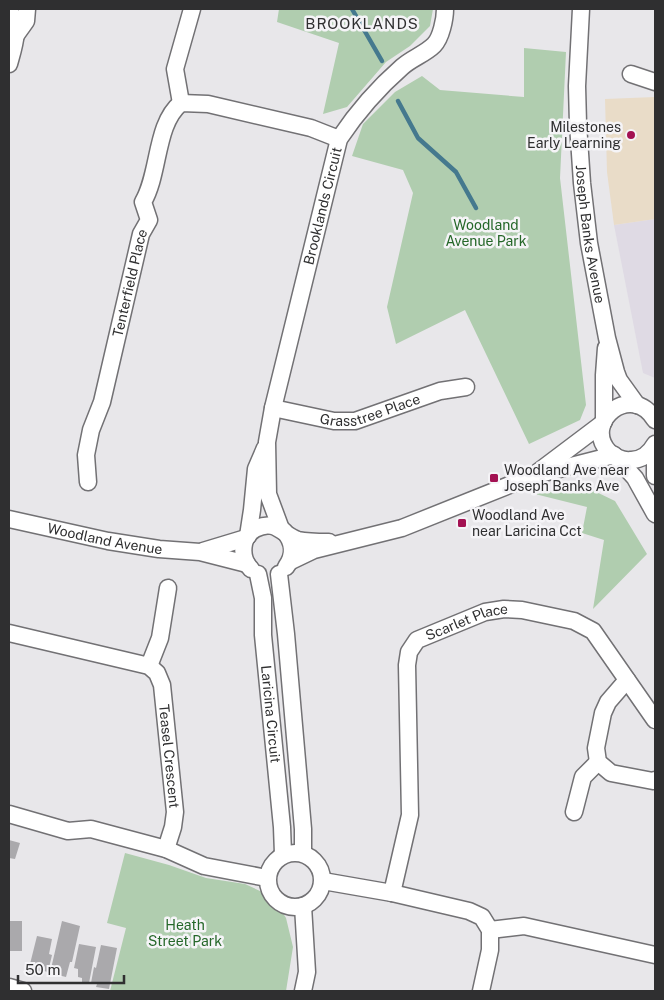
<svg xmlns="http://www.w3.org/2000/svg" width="664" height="1000" viewBox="0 0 664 1000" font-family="'Public Sans',sans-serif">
  <rect width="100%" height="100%" fill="#e8e7ea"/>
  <path fill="#dfdae4" d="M655,219V378L643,373L614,225Z"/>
  <path fill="#e9dcc8" d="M655,97V219L614,225L607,172L605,99Z"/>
  <path fill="#b0cdaf" d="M279,9H433L430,26L410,46L386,62L347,107L323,114L339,43L277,22Z
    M524,48L566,52L560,178L586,405L580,420L529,444L465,310L396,344L387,307L413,193L403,170L352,156L363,124L395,92L422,76L440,90L524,97Z
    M588,488L615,501L647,554L593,609L604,540L582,533L587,507L535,494Z
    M125,853L169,865L206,878L245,884L273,897L286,918L293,947L286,991H110L126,928L107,923Z"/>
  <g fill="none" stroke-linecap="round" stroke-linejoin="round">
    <path stroke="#45798e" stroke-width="4.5" d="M352,9L382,61
      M398,101L418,138L456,172L476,208"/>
  </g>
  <path fill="#aaa9ac" d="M9,840L20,843L15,859L9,858Z
    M9,921H22V951H9Z
    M62,921L80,926L72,962H70L66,977L50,973Z
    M37,936L52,939L49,954L52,955L48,972L44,971L43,975L28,972Z
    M79,944L96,947L89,983L82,982V978L78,977V969L74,968Z
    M101,945L117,948L109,989L96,987L97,984L91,983L94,967L96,968Z"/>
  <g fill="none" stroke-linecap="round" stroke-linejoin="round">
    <g stroke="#727174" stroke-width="19">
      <g id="minor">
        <path id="s1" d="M581,9L577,86L578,124L582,183L589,243L607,338L616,372L619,380L637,405"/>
        <path d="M9,11C22,25 13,49 9,64"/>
        <path d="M16,35L26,21L27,9"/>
        <path d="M631,74L655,82"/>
        <path d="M181,103L175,69L192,9"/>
        <path id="s2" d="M273,408L334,421H355L440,391L466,387"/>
        <path d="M655,420C632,381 581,422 609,452C615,457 623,461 631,460C642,460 650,453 655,444"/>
        <path d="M604,421V375L606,348"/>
        <path d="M655,456V476"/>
        <path d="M616,457L635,478L655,514"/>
        <path d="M538,472L603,423"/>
        <path id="s3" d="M88,482L86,455L91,430L102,402L141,234L149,220L143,202C160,173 155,124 181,103L208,104L311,128L339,139"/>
        <path id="s4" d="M9,519L108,541L159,549L200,552L247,564"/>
        <path id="s5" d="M281,529L268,494L267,442L273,408L339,139C357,112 378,88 402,67C412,58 425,54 434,45C441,38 445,19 445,9"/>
        <path d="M284,531C294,543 295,555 286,567"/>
        <path d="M248,536L252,510L256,469L265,448"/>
        <path d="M203,551L246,538"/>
        <path d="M291,561L314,550L402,528L532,476L614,455"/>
        <path d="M251,569C244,562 242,554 244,544C245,538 250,532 255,529C276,518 282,535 298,540C307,542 319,542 329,542"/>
        <path id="s6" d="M258,574L263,598V635L282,827L283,854"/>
        <path d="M279,574L286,634L303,829V853"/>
        <path id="s7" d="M9,633L149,666L157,673L162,685L175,812L173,827L166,849"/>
        <path d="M149,666L160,638L168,588"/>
        <path d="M627,680L608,702L603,713L596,748L598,762L611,773L653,781L655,780"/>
        <path d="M574,812L583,777L598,762"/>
        <path d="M9,814L68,831L91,829L166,849L204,866L267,878"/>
        <circle cx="295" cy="880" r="27"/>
        <path d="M323,881L392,893L469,911L482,917L490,930V950L481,991"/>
        <path id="s8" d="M392,893L410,815L407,665L409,652L417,640L485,612L504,609L522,610L574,621L593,631L655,720"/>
        <path d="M303,906L307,972L303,991"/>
        <path d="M490,930L524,926L655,955"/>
        <path d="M9,987L23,991"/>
      </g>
    </g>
    <use href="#minor" stroke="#fff" stroke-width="16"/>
  </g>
  <g fill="#a31152" stroke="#f5f4f7" stroke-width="2">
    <circle cx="631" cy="135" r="5"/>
    <rect x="489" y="473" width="10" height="10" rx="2.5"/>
    <rect x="457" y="518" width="10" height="10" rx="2.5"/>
  </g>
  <g text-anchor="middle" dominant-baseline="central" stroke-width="5" stroke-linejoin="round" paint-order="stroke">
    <g font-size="14" fill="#2f2f30" stroke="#f5f4f7" text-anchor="start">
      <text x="621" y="127" text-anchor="end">Milestones<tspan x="621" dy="16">Early Learning</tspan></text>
      <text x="504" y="470">Woodland Ave near<tspan x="504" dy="16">Joseph Banks Ave</tspan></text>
      <text x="472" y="515">Woodland Ave<tspan x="472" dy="16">near Laricina Cct</tspan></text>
    </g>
    <g font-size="14" fill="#2f2f30" stroke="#f5f4f7">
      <text stroke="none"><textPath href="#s5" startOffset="332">Brooklands Circuit</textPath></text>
      <text stroke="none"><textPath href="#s1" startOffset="226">Joseph Banks Avenue</textPath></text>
      <text stroke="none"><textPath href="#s3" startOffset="205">Tenterfield Place</textPath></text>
      <text stroke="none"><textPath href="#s2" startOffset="100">Grasstree Place</textPath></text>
      <text stroke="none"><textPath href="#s4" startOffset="98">Woodland Avenue</textPath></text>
      <text stroke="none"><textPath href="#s8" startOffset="311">Scarlet Place</textPath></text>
      <text stroke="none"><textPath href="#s6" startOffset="141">Laricina Circuit</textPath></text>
      <text stroke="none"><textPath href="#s7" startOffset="239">Teasel Crescent</textPath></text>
    </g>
    <g font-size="14" fill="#256729" stroke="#f5f4f7">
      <text x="486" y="225">Woodland<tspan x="486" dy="16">Avenue Park</tspan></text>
      <text x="185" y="925">Heath<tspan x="185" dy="16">Street Park</tspan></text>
    </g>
    <g font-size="15" letter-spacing="1" fill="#2f2f30" stroke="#f5f4f7">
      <text x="362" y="23">BROOKLANDS</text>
    </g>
  </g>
  <rect width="664" height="1000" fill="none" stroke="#2f2f30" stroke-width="20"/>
  <path d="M18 975v8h106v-8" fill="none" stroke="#2f2f30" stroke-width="2.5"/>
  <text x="25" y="975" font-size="15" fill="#2f2f30" stroke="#f5f4f7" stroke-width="4" paint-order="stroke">50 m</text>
</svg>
